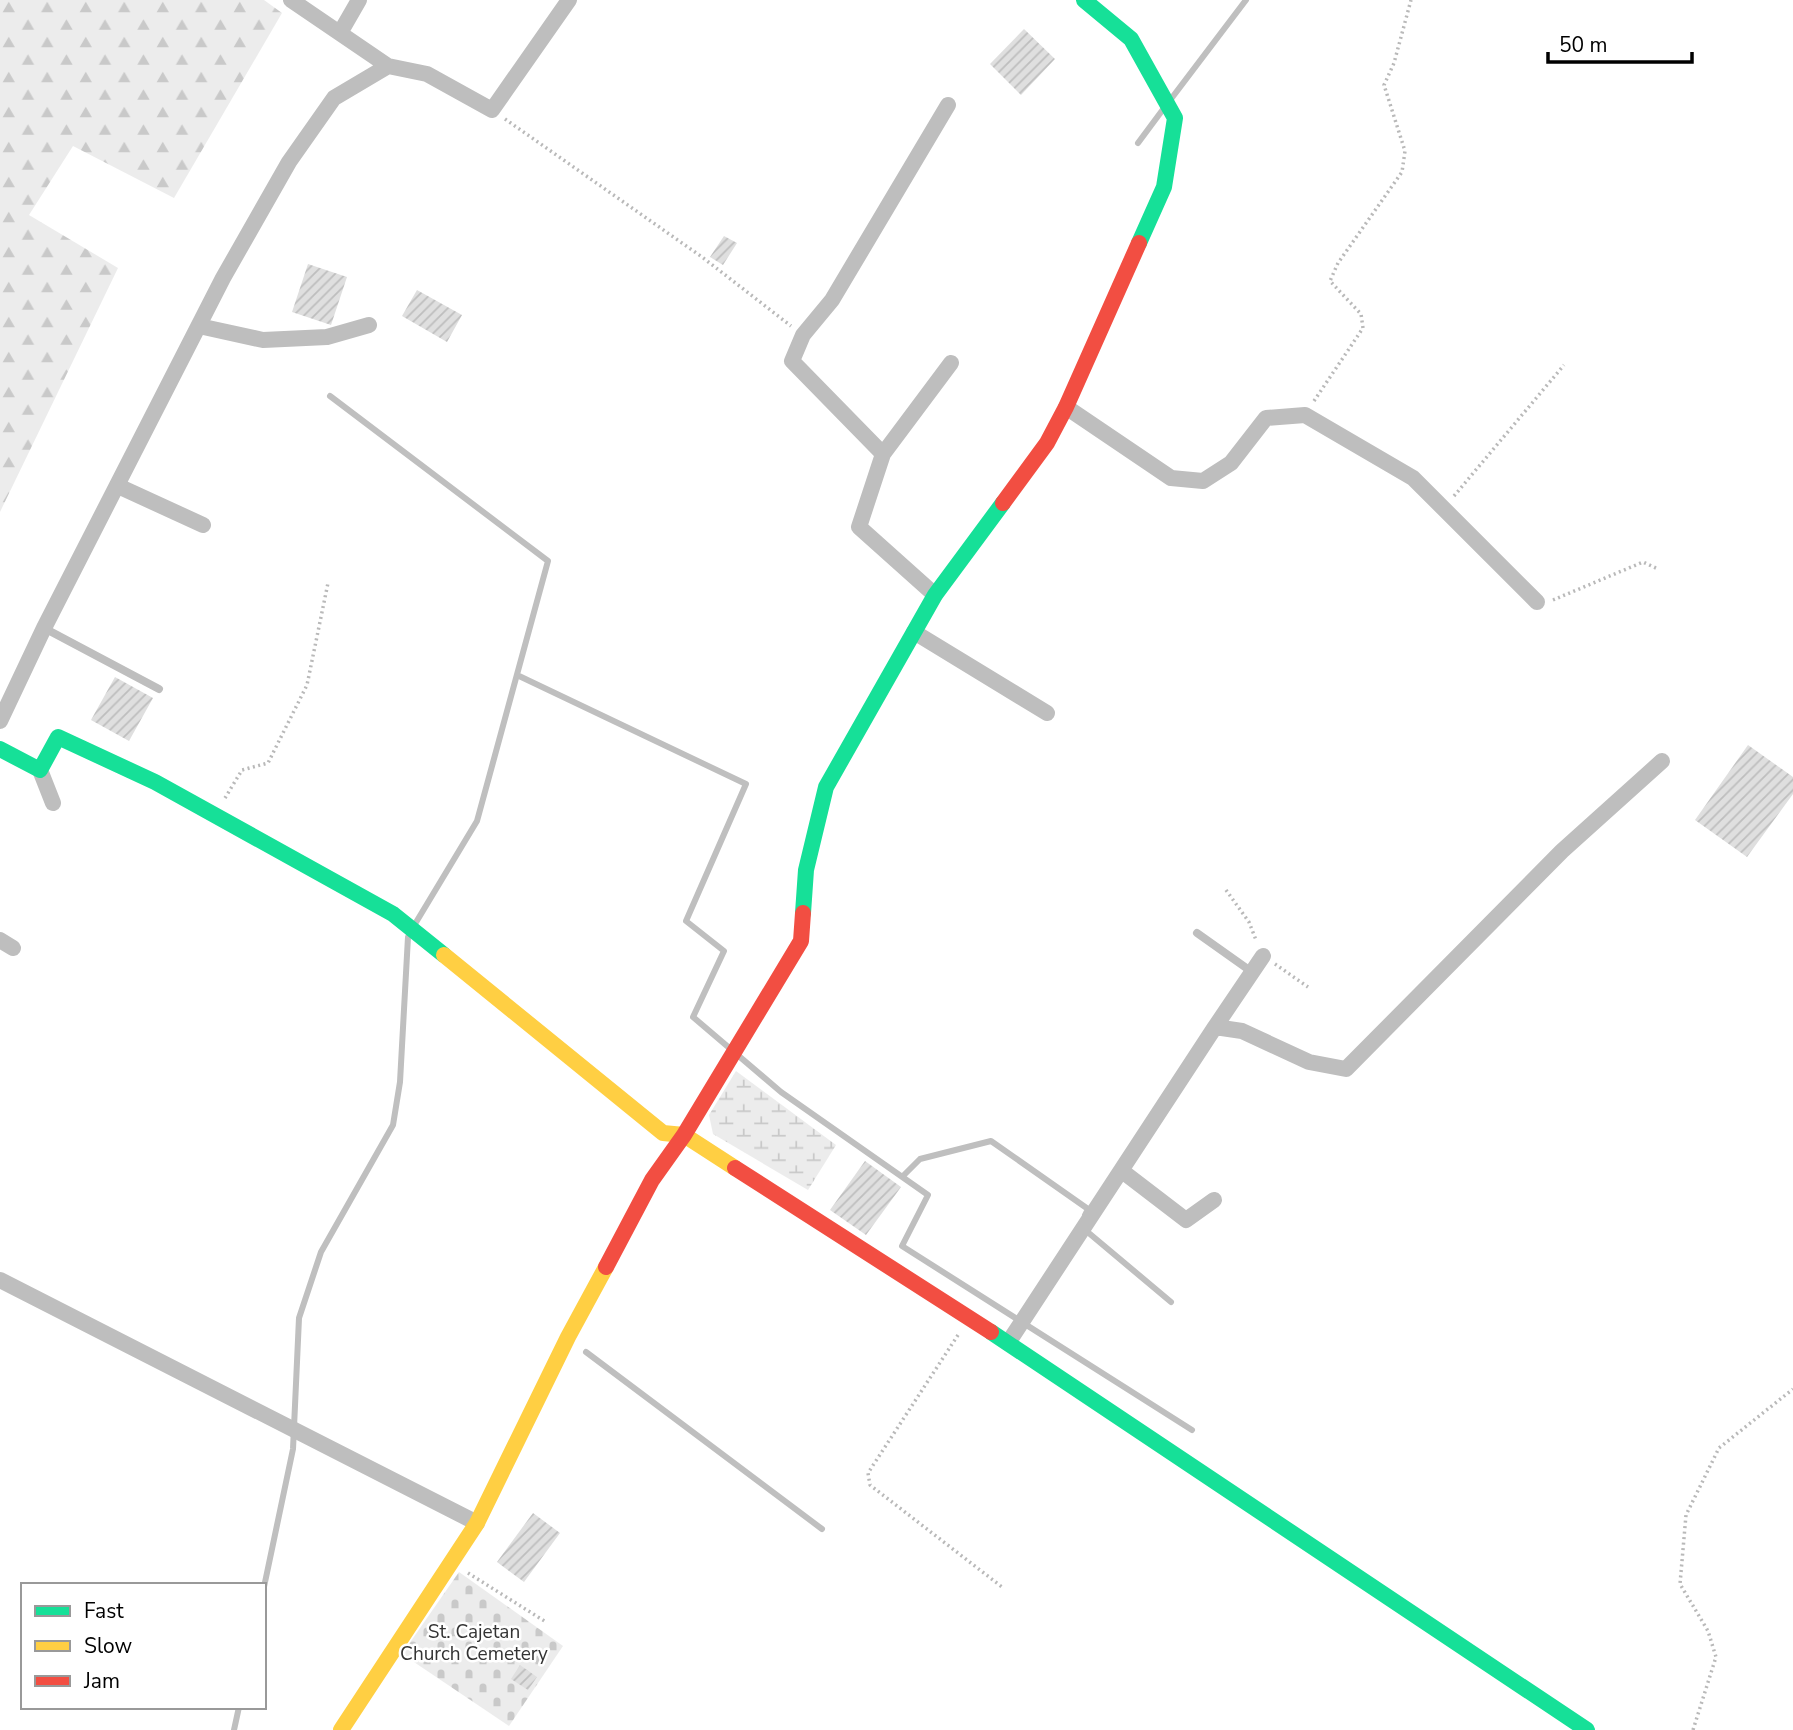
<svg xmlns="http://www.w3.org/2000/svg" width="1793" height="1730" viewBox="0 0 1793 1730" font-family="'Nunito Sans',sans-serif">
  <defs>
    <pattern id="forest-firs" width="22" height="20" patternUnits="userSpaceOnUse" patternTransform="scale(1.75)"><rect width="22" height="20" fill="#ececec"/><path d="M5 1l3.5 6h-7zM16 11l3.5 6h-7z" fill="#c9c9c9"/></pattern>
    <pattern id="wetland-marsh" width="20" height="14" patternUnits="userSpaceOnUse" patternTransform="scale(1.75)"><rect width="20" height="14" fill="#ececec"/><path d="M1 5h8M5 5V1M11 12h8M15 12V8" fill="none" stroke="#c9c9c9"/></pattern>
    <pattern id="cemetery-stones" width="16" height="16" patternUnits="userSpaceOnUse" patternTransform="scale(1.75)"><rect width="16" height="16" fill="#ececec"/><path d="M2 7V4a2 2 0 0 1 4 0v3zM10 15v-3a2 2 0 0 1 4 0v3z" fill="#c9c9c9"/></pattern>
    <pattern id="building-hatch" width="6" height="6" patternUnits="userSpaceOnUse" patternTransform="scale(1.75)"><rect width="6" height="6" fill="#dfdfdf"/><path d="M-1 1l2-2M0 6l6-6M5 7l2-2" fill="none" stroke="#bebebe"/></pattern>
  </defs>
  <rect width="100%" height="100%" fill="#fff"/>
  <path fill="url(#forest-firs)" d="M0,0H264L282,13L174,198L73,146L29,215L118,268L0,512Z"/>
  <path fill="url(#wetland-marsh)" d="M736,1071L836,1145L808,1190L713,1134L709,1115Z"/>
  <path fill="url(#cemetery-stones)" d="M459,1572L563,1646L509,1726L402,1654Z"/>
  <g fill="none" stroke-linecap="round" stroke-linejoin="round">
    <path stroke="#bfbfbf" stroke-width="6" d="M1171,99L1246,0
      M1138,143L1164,108
      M330,396L548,561L477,821L415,924
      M517,675L746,784L686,921L724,951L693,1017L781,1092L928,1195L902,1246L1192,1430
      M902,1177L920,1159L991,1141L1088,1209L1085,1215
      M1084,1229L1171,1302
      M586,1352L822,1529
      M264,1587L293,1449L299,1318L321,1252L393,1125L400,1082L408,937L410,933
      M234,1730L239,1707"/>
  </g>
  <path fill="url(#building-hatch)" d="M1024,29L1055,59L1021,95L990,64Z
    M724,236L737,243L723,265L710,257Z
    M308,264L347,277L331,325L292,312Z
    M417,290L462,315L447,342L402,316Z
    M115,677L153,698L129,741L91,720Z
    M1748,745L1793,777V794L1747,857L1695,820Z
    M865,1161L901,1187L866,1235L830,1210Z
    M533,1513L560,1533L524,1582L497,1562Z
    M520,1665L537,1677L528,1690L511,1679Z"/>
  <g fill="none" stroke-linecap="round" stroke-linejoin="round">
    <path stroke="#b9b9b9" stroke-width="3.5" stroke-dasharray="2 3.5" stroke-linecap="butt" d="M505,119L702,257L791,326
      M1314,401L1363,328L1361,314L1330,281L1338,263L1402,172L1405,151L1384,85L1394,63L1411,0
      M1454,496L1564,365
      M1553,600L1643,562L1658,569
      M225,798L242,770L268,763L307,685L328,583
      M1226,890L1249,922L1256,940
      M1275,964L1308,987
      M958,1335L868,1473L870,1485L1002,1587
      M468,1573L546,1622
      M1693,1730L1716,1657L1708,1631L1680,1584L1686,1515L1719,1448L1793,1389"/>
    <path stroke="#bebebe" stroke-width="8" d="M44,628L159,689
      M1197,933L1252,972"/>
    <path stroke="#bebebe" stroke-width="16" d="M291,0L388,66
      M340,33L359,0
      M199,326L263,340L327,337L369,325
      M1066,407L1171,478L1203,481L1231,463L1266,418L1305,415L1413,478L1537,602
      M883,454L951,363
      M118,486L203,525
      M935,595L859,527L883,454L792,361L803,335L832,300L948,105
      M914,632L1047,713
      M0,721L44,628L223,278L289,162L334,98L388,66L427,74L492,110L569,0
      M40,770L53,803
      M0,940L13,948
      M1215,1027L1263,956
      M1122,1171L1186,1220L1214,1200
      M0,1280L477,1523
      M1008,1343L1215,1027L1242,1031L1309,1062L1346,1069L1562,851L1662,761"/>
    <path stroke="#16e098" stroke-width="16" d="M1084,0L1131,39L1175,118L1164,187L1139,243
      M0,749L40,770L58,737L155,782L393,914L444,955
      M803,913L806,870L826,787L935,595L1003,503
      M991,1332L1587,1730"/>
    <path stroke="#ffcf43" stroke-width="16" d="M444,955L663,1133L684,1135L735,1168
      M341,1730L477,1523L568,1337L606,1267"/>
    <path stroke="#f24e42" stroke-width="16" d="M1003,503L1047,443L1066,407L1139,243
      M735,1168L991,1332
      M606,1267L652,1180L684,1135L801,941L803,913"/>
  </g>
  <g text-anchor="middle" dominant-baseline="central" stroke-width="5" stroke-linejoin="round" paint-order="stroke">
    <g font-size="19" fill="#333" stroke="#fff">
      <text x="474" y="1632">St. Cajetan<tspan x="474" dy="22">Church Cemetery</tspan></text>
    </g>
  </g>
  <rect x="21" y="1583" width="245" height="126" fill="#ffffff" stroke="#999999" stroke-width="2"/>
  <rect x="35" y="1606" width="35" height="10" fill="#16e098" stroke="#999999" stroke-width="2"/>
  <text x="84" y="1618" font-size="21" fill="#000000">Fast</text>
  <rect x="35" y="1641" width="35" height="10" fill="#ffcf43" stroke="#999999" stroke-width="2"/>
  <text x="84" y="1653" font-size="21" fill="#000000">Slow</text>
  <rect x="35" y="1676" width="35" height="10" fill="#f24e42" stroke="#999999" stroke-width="2"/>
  <text x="84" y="1688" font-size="21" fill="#000000">Jam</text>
  <path d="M1548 52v10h144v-10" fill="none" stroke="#000000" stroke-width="3.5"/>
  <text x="1559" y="52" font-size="21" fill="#000000" stroke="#ffffff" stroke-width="5" paint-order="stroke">50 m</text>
</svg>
